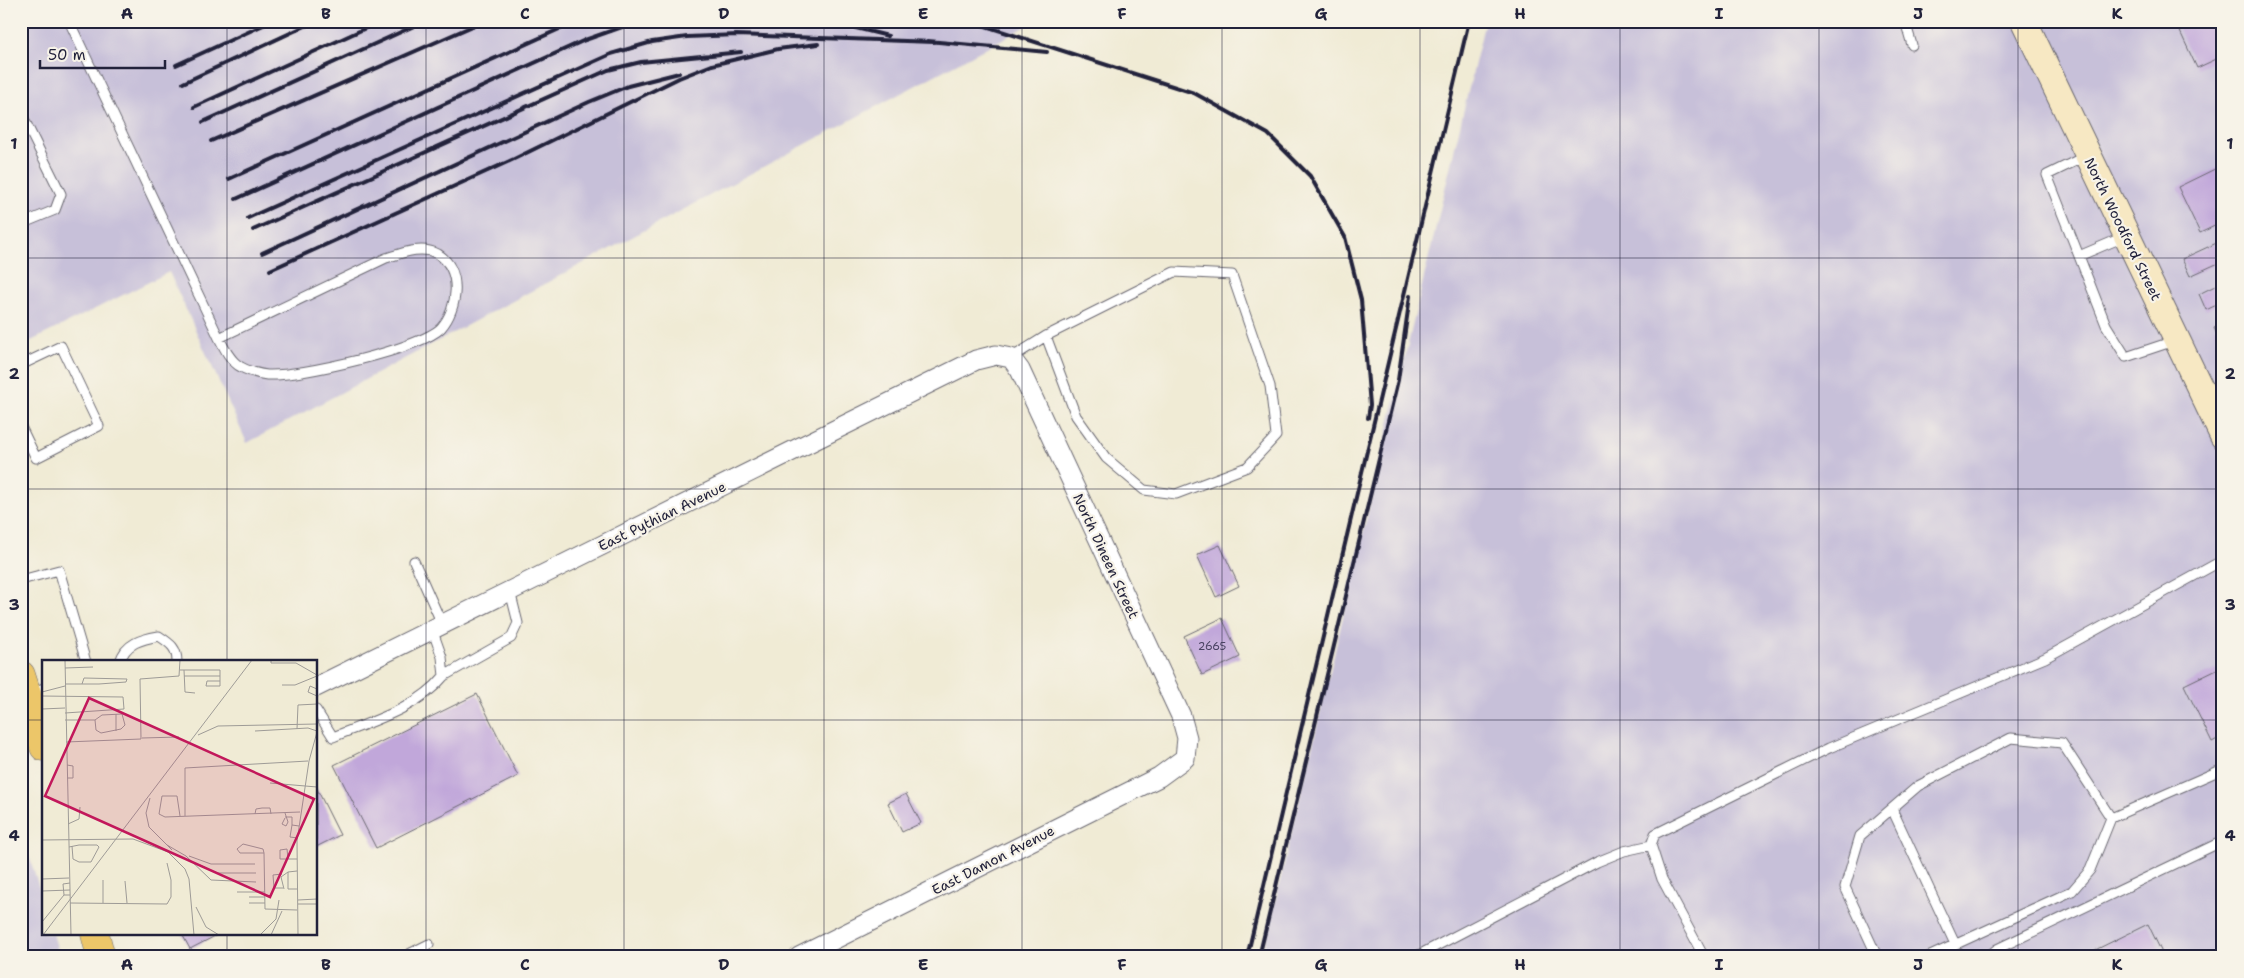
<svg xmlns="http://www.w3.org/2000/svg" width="2244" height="978" viewBox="0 0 2244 978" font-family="'Shantell Sans',sans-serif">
  <rect width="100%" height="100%" fill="#f7f3e8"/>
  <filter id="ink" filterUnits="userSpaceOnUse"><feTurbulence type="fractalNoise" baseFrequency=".02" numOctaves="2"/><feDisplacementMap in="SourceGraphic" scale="10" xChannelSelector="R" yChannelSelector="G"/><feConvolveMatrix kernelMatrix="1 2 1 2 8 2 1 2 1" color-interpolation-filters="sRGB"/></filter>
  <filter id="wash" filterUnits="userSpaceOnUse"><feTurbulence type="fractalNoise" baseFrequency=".0096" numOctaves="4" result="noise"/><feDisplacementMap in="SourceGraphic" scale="20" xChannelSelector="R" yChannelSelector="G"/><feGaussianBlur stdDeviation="1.12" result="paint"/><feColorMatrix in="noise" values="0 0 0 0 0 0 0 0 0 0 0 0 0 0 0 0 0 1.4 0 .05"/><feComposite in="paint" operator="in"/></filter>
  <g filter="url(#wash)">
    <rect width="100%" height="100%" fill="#f0ebd5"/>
    <path fill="#c7c0d9" d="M21,21H1036L247,443L169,272L21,346Z
      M1485,21H2223V957H1262Z
      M21,831L44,903V934H53L60,957H21Z"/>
    <g id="blocks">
      <path fill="#c1a7da" d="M2179,21H2223V56L2197,68L2176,23Z
        M2223,165V222L2200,233L2178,187Z
        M2223,240V261L2190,276L2182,259Z
        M2223,282V302L2206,310L2199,294Z
        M2223,324V342L2221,343L2214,328Z
        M1220,545L1239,586L1216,597L1197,555Z
        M1222,618L1240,657L1202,675L1184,636Z
        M2223,666V736L2212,742L2184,685Z
        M477,694L518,776L376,848L334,765Z
        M316,787L340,835L316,847Z
        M906,794L921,823L902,832L888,803Z
        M2148,924L2164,957H2081Z
        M182,934H219L190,949Z"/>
    </g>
  </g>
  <g filter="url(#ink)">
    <use href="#blocks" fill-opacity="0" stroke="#6a6871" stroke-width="1"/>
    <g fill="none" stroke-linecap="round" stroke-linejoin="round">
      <g stroke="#6a6871" stroke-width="11">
        <path id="lane" d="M69,21L219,338C224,348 231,362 241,367C248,371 260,374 267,375C298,377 420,349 441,328C458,309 463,270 438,254C422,245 402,253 386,258L219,338
          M1905,21L1912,45
          M21,113L61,194L55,210L21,224
          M2126,236L2079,256L2106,325L2126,357L2174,341
          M2079,256L2047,175L2086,156
          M1011,358L1046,336L1174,272L1232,275L1270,386L1276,436L1247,467L1176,494L1144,490L1106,458L1076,416L1046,336
          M21,365L61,346L99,426L36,458L21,427
          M414,561L442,624
          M21,580L59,570L86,662
          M120,662C125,643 142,639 159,636C171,644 177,648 177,662
          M444,676L511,638L518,623L510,591
          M30,693L44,688
          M316,710L333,737C372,721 417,709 444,676L442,657L432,629
          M1892,809L1955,944
          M403,957L429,944
          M1415,957L1597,862L1624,851L1651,845
          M1704,957L1662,879L1651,845L1655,834L1829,748L2045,658L2223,560
          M1883,957L1876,954L1845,887L1860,836L1918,786L2011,738L2062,743L2111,818
          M1928,957L2072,891L2090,870L2111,818L2223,769
          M1987,957L1997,949L2223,841"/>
      </g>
      <g stroke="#6a6871" stroke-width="21">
        <path id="street" d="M316,687L976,360L996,355L1011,358L1020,370L1181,716L1187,738L1185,758L1159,777L799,957"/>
      </g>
      <g stroke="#6a6871" stroke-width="28">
        <path id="secondary" d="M2024,21L2223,436"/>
      </g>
      <g stroke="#6a6871" stroke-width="29">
        <path id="primary" d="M21,675L44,747
          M95,934L101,957"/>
      </g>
      <use href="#lane" stroke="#fff" stroke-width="9"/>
      <use href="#street" stroke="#fff" stroke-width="19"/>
      <use href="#secondary" stroke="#f7e8c3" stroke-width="26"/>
      <use href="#primary" stroke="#ecc669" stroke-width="28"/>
      <path stroke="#22223b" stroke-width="4" d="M810,21L835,26
        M828,21L888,36
        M970,21L1194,93L1268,134L1310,176L1345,237L1361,300L1370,405L1368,418
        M928,41L1047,52
        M176,65L272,21
        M183,83L316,21
        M194,107L381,21
        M203,122L425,21
        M211,141L484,21
        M229,179L577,21
        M236,199L585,40L639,21
        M248,218L611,54L652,42L687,37L737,35L934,42
        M253,230L608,70L641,62L741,52
        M262,253L589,102L628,86L679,73
        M270,270L514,159L679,78L712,65L778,49L818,44
        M1247,957L1469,21
        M1259,957L1398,380L1410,296"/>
    </g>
  </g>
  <path fill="none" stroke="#22223b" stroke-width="1" stroke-opacity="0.55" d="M227,21V662M426,21V957M624,21V957M824,21V957M1022,21V957M1222,21V957M1420,21V957M1620,21V957M1819,21V957M2018,21V957M21,258H2223M21,489H2223M21,720H44M316,720H2223M227,934V957"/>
  <g text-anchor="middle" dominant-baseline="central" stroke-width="4.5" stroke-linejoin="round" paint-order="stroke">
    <g font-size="11" fill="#4a4363">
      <text x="1212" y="646">2665</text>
    </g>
    <g font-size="14" fill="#22223b" stroke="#f7f3e8">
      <text transform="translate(2123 229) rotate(64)">North Woodford Street</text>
      <text transform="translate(662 516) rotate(-26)">East Pythian Avenue</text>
      <text transform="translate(1106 556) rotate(65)">North Dineen Street</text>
      <text transform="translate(993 860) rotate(-27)">East Damon Avenue</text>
    </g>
  </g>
  <g transform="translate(42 660)">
    <rect width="275" height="275" fill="#f0ebd5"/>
    <path fill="none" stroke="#9e9b97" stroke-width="1" d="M23,0L29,275M229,0V3H254L275,15M23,8L51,7M138,10H178V26H164L165,21H178M142,10L143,32L153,33M142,16H178M23,24H57L84,22L85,19L42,18L40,24M240,25H253L275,16M275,29L268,26L266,32L275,36M0,32L23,26M0,36L81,37L82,49L23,53M0,49L23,48M74,54V71M23,60H53L60,55L80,54L83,65L79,69L59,73L54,70L53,60M255,69L256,45L275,44M213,71L266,68L275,71M156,75L176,66L275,64M100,78L137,77M24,82L99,79L98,19L137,16L138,0M25,105L31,106V118H25M228,123L275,127M108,138L104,153L107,167L130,190M243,153L246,162L244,166L240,164L243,158M213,154L214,149L220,148H228L229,154M138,156L135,136H120L117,154L123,157L258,152M143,156V108L266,101M243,157H250V165L257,166M26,164L37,159L38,147M250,165L248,177L256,178M0,180L91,179L126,192L143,209L147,219L152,275M125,185L144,196L169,220L214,222M27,187L37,185H55L57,187L49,202H37L31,199L30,186M222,193H198L195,189L201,184L221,189L222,193L223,249L255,250M147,196L169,204H213M246,199L245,189L238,190V199H255M158,205L175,213H214M255,211L246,212V229H255M240,214L231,215L232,228H241M0,219L27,218M83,221L85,243M28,223L21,224L22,235H28M242,229L239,217L246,212M0,231L28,230M195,232H222M207,237H223M256,240L275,239M28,243L125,244L129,237V220L125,203M61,243V220M207,243H223M256,244H275M154,247L164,267L177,275M0,262L22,235M1,275L210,0M218,275L234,259L237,240M229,275L240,251M256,275L255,181L267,101L275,72"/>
    <path fill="#c2185b" fill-opacity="0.15" stroke="#c2185b" stroke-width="2.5" d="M47,38L272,139L228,237L3,136Z"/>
    <rect width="275" height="275" fill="none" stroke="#22223b" stroke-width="2.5"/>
  </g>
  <rect width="2244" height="978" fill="none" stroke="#f7f3e8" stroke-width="55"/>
  <path d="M40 60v8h125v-8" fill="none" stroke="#22223b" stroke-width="2.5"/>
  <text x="48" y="60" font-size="15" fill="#22223b" stroke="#f7f3e8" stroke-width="4" paint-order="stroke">50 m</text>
  <rect x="28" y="28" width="2188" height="922" fill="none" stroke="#22223b" stroke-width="2"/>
  <g font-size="16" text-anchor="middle" font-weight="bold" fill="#22223b">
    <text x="127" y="19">A</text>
    <text x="326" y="19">B</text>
    <text x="525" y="19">C</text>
    <text x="724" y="19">D</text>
    <text x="923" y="19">E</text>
    <text x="1122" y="19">F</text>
    <text x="1321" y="19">G</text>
    <text x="1520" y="19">H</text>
    <text x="1719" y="19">I</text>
    <text x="1918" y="19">J</text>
    <text x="2117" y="19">K</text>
    <text x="14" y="149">1</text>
    <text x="2230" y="149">1</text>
    <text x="14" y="379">2</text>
    <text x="2230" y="379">2</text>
    <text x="14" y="610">3</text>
    <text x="2230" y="610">3</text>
    <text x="14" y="841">4</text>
    <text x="2230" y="841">4</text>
    <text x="127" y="970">A</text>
    <text x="326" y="970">B</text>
    <text x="525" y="970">C</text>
    <text x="724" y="970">D</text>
    <text x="923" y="970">E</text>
    <text x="1122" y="970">F</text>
    <text x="1321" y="970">G</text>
    <text x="1520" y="970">H</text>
    <text x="1719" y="970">I</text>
    <text x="1918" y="970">J</text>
    <text x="2117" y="970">K</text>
  </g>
</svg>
